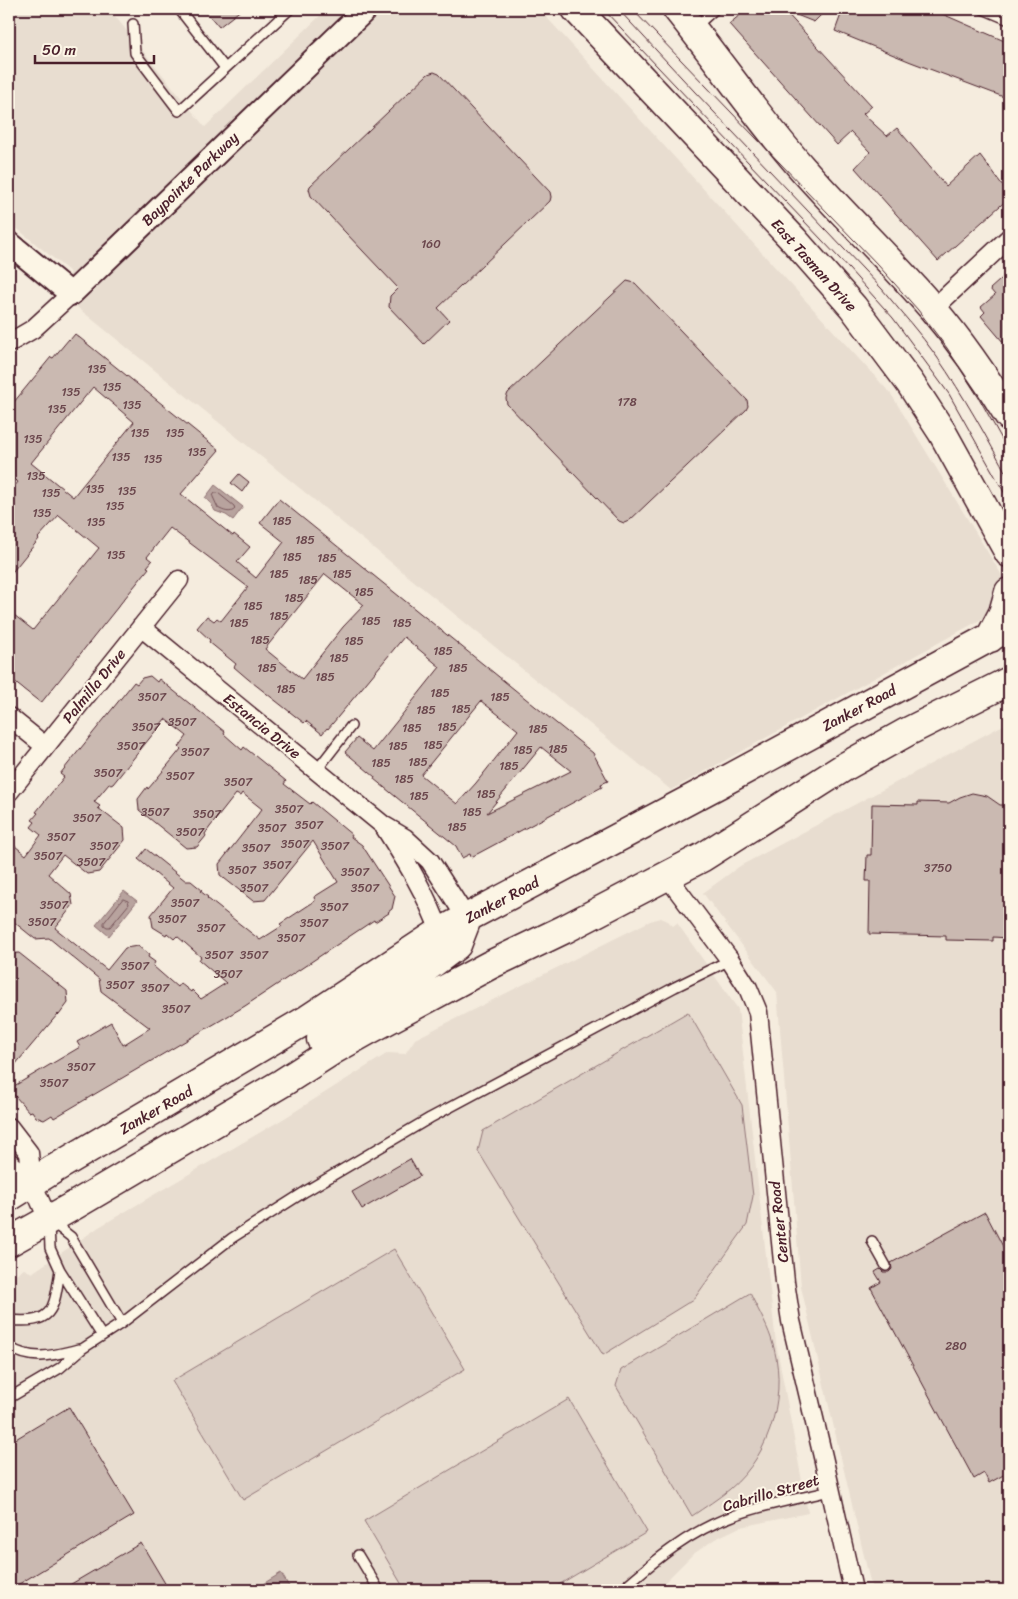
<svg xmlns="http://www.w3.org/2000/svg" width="1018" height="1599" viewBox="0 0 1018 1599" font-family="Sriracha,sans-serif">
  <rect width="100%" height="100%" fill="#f5ecde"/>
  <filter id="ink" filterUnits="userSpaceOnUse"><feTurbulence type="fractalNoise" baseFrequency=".02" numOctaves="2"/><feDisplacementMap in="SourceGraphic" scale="10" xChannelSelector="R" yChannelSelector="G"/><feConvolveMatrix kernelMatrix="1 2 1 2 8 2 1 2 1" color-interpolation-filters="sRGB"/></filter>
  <g filter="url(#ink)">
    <path fill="#e8ddd0" d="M9,9H109L205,127L327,9H539L891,394L1009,587V604L671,790L77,307L69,271L9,222Z
      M1009,722V1590H872L801,1287L777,992L703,893L740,866Z
      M661,918L668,921L673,926L677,923L738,1009L776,1343L808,1513L740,1527L715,1539L692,1555L657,1590H9V1278L24,1269L32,1273L99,1227L283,1119L388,1053L405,1054L415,1039L650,921Z"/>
    <path fill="#dbcec4" stroke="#927678" d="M688,1012L742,1105L753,1196L747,1225L694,1299L603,1355L478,1151L483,1131Z
      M394,1249L465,1369L243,1500L172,1381Z
      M750,1293C757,1308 766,1323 771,1338C789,1390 772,1454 730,1489C718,1499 705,1507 692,1516L616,1386L621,1370Z
      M569,1399L647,1532L550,1590H405L364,1521Z"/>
    <path fill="#b8a39e" stroke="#8c6e70" d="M215,485L243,507L233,520L226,515L215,511L210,502L205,498Z
      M124,891L137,901L109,936L96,925Z
      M281,1573L291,1590H253Z"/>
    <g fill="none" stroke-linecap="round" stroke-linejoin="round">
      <path stroke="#765459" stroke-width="1" d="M215,493H218L234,506L235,509C231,514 223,511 218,508L213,497Z
        M123,899L128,901L129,904L110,927H107L104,925V923Z"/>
    </g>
    <path fill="#cab9b1" stroke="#4a1f2b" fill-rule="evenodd" d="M204,9H242L219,27Z
      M747,9H827L814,22L784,10L872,106L863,114L887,136L897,128L946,186L980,155L1009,194V198L938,261L855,168L870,152L851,132L837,145L729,24Z
      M843,9H931L1009,43V99L911,62L835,31Z
      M434,72L439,74L550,192L551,197L550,201L438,308L449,320L424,344L389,307L390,296L398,288L311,196L309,189L310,186L428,74Z
      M1009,272V349L981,316L985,312L981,307L995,295L990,289Z
      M627,281L635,283L747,400L748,406L746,410L629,521L624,523L619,521L507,404L506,398L508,393Z
      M75,334L219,450L181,494L233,536L234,534L250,547L237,562L256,578L284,542L260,523L279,499L593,753L608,781L601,784L602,787L479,853L471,857L470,854L462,858L456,846L374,779L375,777L345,752L357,738L373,751L440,667L404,637L328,729L327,728L322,734L306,721L304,723L248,679L234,667L236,664L209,642L210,640L197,628L207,616L214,621L217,618L221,621L248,587L170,528L147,557L152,561L147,567L149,568L41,703L9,678V611L33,630L99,548L59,515L38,538L39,539L9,576V494L18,482L9,475V408L51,357L53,358L69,339L70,340ZM93,387L134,422L73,497L31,463ZM325,574L364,605L343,627L302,679L265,649ZM481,701L518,730L476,783L457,804L421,775ZM541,747L571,771L487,813Z
      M239,474L249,482L242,492L231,483Z
      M150,676L157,682L159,679L225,732L224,734L242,750L244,747L286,781L284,784L310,804L312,802L352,835L351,837L362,845L395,896L392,909L388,912L389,913L375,922L374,920L245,1006L54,1118L52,1115L44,1120L36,1117L32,1111L29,1112L9,1089L80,1047L77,1042L111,1022L123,1045L150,1028L101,991L99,979L49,938L35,939L9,918V854L15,846L26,855L41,835L31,827L35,822L32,820L38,813L36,812L64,777L60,774L134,682L137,684L142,678ZM165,719L187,736L179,747L181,749L154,782L148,789L147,787L138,799L139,810L186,848L197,847L206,836L205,834L210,827L236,794L240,796L242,793L262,809L219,864L220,875L253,901L265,900L313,841L338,882L314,897L315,901L280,924L282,926L260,940L207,898L208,897L200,891L202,890L191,881H186L146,849L138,859L173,888L151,915L153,927L166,935L167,933L174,939L177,936L201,957L199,960L226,983L201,999L192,990L191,992L180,983L177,987L153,966L155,962L148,957L149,955L138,946L125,948L107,970L55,928L73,905L71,894L48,874L63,855L87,874L99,872L125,840L124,828L98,808L100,806L94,802L109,784L111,785L113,784Z
      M972,793L987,796L1000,805H1009V938L993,937V941L946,940V936L869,934L870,881H866L867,855H871L872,804L918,805V802L949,803L960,797Z
      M19,953L67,991L68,1003L59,1015L58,1014L52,1021L9,1072V954Z
      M410,1159L420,1176L362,1209L352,1192Z
      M985,1212L1009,1258V1472L989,1483L984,1473L974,1479L871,1288L881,1282L875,1272L880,1269L883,1272H889L892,1269L891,1263Z
      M69,1407L134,1515L9,1590V1443Z
      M141,1543L169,1590H61Z"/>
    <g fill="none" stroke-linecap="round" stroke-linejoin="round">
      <g stroke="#4a1f2b" stroke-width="12">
        <path id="service" d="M179,9L225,68
          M983,9L1009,20
          M133,24L135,53L179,111L290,9
          M695,27L715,9
          M316,771L351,726
          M52,1222L71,1237L122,1323
          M49,1224L50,1248L60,1270L102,1336
          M872,1241L886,1266
          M9,1320C54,1325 54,1309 60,1270
          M9,1347C33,1362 54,1355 79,1349
          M9,1398L60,1368L82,1349L122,1323L232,1238L306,1191L430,1118L675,987L730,960
          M358,1555L379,1590
          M621,1590C654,1561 691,1530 733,1516C764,1504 798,1499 830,1491"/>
      </g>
      <g stroke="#4a1f2b" stroke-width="21">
        <path id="minor" d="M933,309L1009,238
          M9,343L33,329L71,294
          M141,627L383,825L405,838L430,861L467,919
          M9,717L45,746
          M9,792L179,580
          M385,828C406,861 427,895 440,932
          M667,876L730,960L748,988L758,1012L785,1282L791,1321L824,1461L853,1590
          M9,1127L29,1153L32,1183L48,1219
          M9,1162L32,1183"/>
      </g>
      <g stroke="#4a1f2b" stroke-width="26">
        <path id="tertiary" d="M9,243L71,294L366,9"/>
      </g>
      <g stroke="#4a1f2b" stroke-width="31">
        <path id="primary" d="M576,9L794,240L853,307L910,383L942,432L1009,553
          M677,9C719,61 757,117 801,167C843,215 890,259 932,308C961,342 986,378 1009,416
          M990,638L1003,613L1009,592
          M321,1039L325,1035L433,963L457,945L467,919
          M9,1197L54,1169L308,1019L440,932L719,784L1009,627
          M9,1242L75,1205L282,1083L335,1049L367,1031L490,965L565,929L703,857L846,766L907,732L1009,681"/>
      </g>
      <use href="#service" stroke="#fcf5e5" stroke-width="9"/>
      <use href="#minor" stroke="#fcf5e5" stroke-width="18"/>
      <use href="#tertiary" stroke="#fcf5e5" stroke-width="22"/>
      <use href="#primary" stroke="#fcf5e5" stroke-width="28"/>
      <path stroke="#4a1f2b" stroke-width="1" d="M603,9L840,259L893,318L949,394L1009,501
        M618,9L694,91L882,289C900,311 920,333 937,357C964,396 987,437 1009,479
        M632,9L878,265L918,310L947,348L979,398L1009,452"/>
    </g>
  </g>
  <g text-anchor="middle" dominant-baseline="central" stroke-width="4" stroke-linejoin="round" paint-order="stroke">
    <g font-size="12" fill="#6a464c">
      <text x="431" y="244">160</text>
      <text x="97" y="369">135</text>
      <text x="112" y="387">135</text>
      <text x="71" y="392">135</text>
      <text x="627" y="402">178</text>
      <text x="132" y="405">135</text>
      <text x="57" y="409">135</text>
      <text x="140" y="433">135</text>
      <text x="175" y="433">135</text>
      <text x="33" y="439">135</text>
      <text x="197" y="452">135</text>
      <text x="121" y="457">135</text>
      <text x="153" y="459">135</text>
      <text x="36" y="476">135</text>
      <text x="95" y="489">135</text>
      <text x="127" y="491">135</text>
      <text x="51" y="493">135</text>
      <text x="115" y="506">135</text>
      <text x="42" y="513">135</text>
      <text x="282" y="521">185</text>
      <text x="96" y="522">135</text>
      <text x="305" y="540">185</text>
      <text x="116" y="555">135</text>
      <text x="292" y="557">185</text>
      <text x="327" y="558">185</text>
      <text x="279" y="574">185</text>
      <text x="342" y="574">185</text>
      <text x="308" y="580">185</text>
      <text x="364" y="592">185</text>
      <text x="294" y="598">185</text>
      <text x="253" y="606">185</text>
      <text x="279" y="616">185</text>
      <text x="371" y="621">185</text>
      <text x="239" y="623">185</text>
      <text x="402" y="623">185</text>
      <text x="260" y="640">185</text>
      <text x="354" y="641">185</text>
      <text x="443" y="651">185</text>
      <text x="339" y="658">185</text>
      <text x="267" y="668">185</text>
      <text x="458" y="668">185</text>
      <text x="325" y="677">185</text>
      <text x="286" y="689">185</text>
      <text x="440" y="693">185</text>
      <text x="152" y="697">3507</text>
      <text x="500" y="697">185</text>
      <text x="461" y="709">185</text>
      <text x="426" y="710">185</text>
      <text x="182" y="722">3507</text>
      <text x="146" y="727">3507</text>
      <text x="447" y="727">185</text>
      <text x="412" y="728">185</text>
      <text x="538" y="729">185</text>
      <text x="433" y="745">185</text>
      <text x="131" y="746">3507</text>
      <text x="398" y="746">185</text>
      <text x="558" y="749">185</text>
      <text x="523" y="750">185</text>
      <text x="195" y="752">3507</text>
      <text x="418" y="762">185</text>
      <text x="381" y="763">185</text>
      <text x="509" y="766">185</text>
      <text x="108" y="773">3507</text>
      <text x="180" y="776">3507</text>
      <text x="404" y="779">185</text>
      <text x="238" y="782">3507</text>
      <text x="486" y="794">185</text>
      <text x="419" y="796">185</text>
      <text x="289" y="809">3507</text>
      <text x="155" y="812">3507</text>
      <text x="472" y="812">185</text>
      <text x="207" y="814">3507</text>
      <text x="87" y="818">3507</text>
      <text x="309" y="825">3507</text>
      <text x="457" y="827">185</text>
      <text x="272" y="828">3507</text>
      <text x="190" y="832">3507</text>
      <text x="61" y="837">3507</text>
      <text x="295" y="844">3507</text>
      <text x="104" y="846">3507</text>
      <text x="335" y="846">3507</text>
      <text x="256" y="848">3507</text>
      <text x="48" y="856">3507</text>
      <text x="91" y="862">3507</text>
      <text x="277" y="865">3507</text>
      <text x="938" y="868">3750</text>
      <text x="242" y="870">3507</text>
      <text x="355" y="872">3507</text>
      <text x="254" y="888">3507</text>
      <text x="365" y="888">3507</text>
      <text x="185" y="903">3507</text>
      <text x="54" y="905">3507</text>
      <text x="334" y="907">3507</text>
      <text x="172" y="919">3507</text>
      <text x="42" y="922">3507</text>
      <text x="314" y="923">3507</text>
      <text x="211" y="928">3507</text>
      <text x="291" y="938">3507</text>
      <text x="219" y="955">3507</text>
      <text x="254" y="955">3507</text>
      <text x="135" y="966">3507</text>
      <text x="228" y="974">3507</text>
      <text x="120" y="985">3507</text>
      <text x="155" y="988">3507</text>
      <text x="176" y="1009">3507</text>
      <text x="81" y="1067">3507</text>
      <text x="54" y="1083">3507</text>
      <text x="956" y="1346">280</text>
    </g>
    <g font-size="15" fill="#4a1f2b" stroke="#fcf5e5">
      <text transform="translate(190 179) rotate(-44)">Baypointe Parkway</text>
      <text transform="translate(814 265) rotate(48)">East Tasman Drive</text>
      <text transform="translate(94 686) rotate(-51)">Palmilla Drive</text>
      <text transform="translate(859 708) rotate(-28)">Zanker Road</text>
      <text transform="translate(262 726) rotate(39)">Estancia Drive</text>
      <text transform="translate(502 900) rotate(-28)">Zanker Road</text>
      <text transform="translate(156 1110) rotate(-30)">Zanker Road</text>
      <text transform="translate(779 1222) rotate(-96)">Center Road</text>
      <text transform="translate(771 1493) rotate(-16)">Cabrillo Street</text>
    </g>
  </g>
  <rect width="1018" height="1599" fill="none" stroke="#fcf5e5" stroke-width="30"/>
  <rect x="15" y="15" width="988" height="1569" fill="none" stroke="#4a1f2b" stroke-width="2" filter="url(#ink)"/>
  <path d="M35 55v8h119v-8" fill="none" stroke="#4a1f2b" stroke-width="2.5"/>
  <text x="42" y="55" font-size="15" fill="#4a1f2b" stroke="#fcf5e5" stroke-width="4" paint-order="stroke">50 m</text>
</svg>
